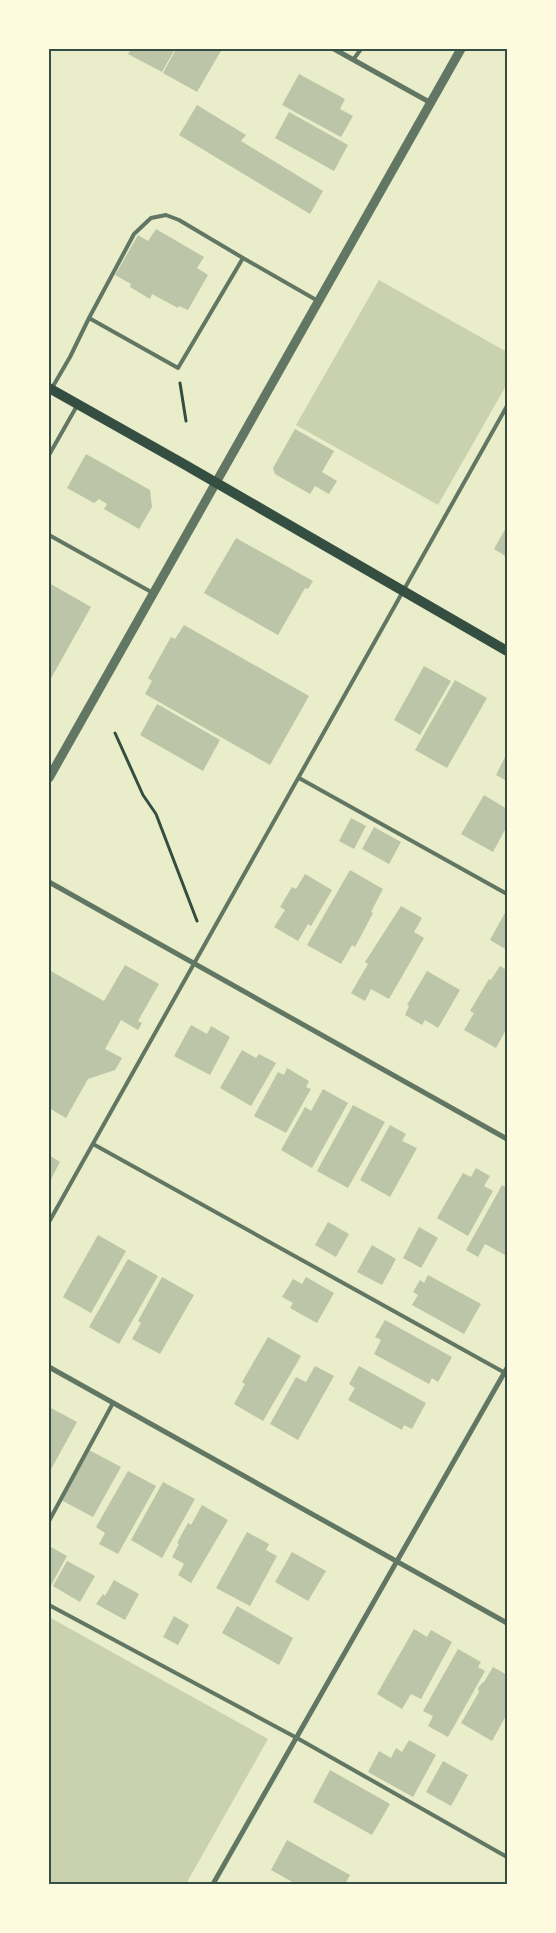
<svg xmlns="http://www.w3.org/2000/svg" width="556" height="1933" viewBox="0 0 556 1933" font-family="Inter,sans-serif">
  <rect width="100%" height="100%" fill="#e9edc9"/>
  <path fill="#cad2ad" d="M379,280L507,352V384L438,505L296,425Z
    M49,1617L268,1739L186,1884H49Z"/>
  <path fill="#bcc5a7" d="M131,49H175L162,72L128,54Z
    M176,49H222L197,92L163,73Z
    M299,74L345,99L340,109L353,116L341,137L282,105Z
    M197,105L246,135L241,141L323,191L310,214L179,135Z
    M289,112L348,145L334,171L275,138Z
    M156,229L204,257L197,268L208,275L188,310L179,306L178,308L152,294L150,299L130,287L131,284L115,275L138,235L148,241Z
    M295,429L334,451L322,472L337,481L329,494L315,486L310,494L275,474L273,468Z
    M86,454L150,490L152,507L139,529L104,509L107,504L99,499L94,503L67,488Z
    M507,526V557L494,549Z
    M236,538L313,581L308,589L305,588L278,635L204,593Z
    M49,583L91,607L49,682Z
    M184,625L309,696L270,765L145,694L152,681L148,678L171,637L175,639Z
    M424,666L451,681L420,735L394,720Z
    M455,680L487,698L447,768L415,750Z
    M157,704L220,740L203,771L140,735Z
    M507,753V781L496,775Z
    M484,795L507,809V826L493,852L461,834Z
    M351,818L366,826L354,849L339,841Z
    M374,827L401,842L389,864L362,849Z
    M350,870L383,889L371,912L373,913L355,947L352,945L341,964L307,945Z
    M305,874L332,890L311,926L308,924L298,941L274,927L285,910L280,907L292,887L296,889Z
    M401,906L422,918L414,932L424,938L389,999L371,989L365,1001L351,993L368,964L365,962Z
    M507,909V950L490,940Z
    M125,965L159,984L138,1021L142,1023L138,1030L121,1020L105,1049L122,1058L115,1070L88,1079L66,1118L49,1108V970L104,1001Z
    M500,966L507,970V1028L496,1048L464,1030L474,1013L470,1011L489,979L491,980Z
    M427,971L460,990L438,1028L425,1020L422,1025L405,1015L409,1006L407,1005Z
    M191,1025L207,1034L211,1026L230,1037L210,1075L174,1056Z
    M242,1050L256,1058L259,1054L276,1063L251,1106L220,1088Z
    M287,1068L309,1081L306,1087L311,1089L286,1133L254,1116L278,1072L284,1075Z
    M323,1089L348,1103L312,1168L281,1150L305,1107L311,1111Z
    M353,1105L385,1122L348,1188L317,1171Z
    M390,1125L406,1134L402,1141L417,1148L390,1197L360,1180Z
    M49,1155L60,1162L49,1183Z
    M476,1168L490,1176L484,1186L493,1191L468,1236L437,1218L463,1173L471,1177Z
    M502,1185L507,1188V1251L505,1255L485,1244L478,1257L466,1250Z
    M328,1222L349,1234L336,1257L315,1245Z
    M419,1227L438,1238L421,1268L403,1258Z
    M98,1235L126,1251L91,1313L63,1297Z
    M372,1245L396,1259L382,1285L357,1272Z
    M128,1259L158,1276L119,1344L89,1327Z
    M428,1275L481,1304L464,1334L412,1305L418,1295L413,1292L420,1280L424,1283Z
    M162,1277L194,1295L160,1354L132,1339L141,1323L138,1321Z
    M306,1277L334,1293L317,1323L290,1308L293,1303L282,1297L293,1279L302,1284Z
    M385,1320L452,1357L438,1382L432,1378L429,1384L374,1354L381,1340L375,1337Z
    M268,1337L301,1356L263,1421L234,1404L245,1384L242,1382Z
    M315,1366L334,1376L298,1440L270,1424L296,1377L306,1382Z
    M359,1366L426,1403L412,1429L404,1425L402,1430L348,1400L355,1388L349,1384Z
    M49,1407L77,1422L49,1473Z
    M89,1450L121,1467L93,1517L61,1500Z
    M128,1471L156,1486L118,1554L99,1544L105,1533L96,1527Z
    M163,1482L195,1499L162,1558L131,1540Z
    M202,1505L228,1520L191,1583L178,1575L184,1564L172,1557L179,1544L177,1543L188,1523L191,1525Z
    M247,1532L269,1544L266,1550L277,1556L250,1606L216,1588Z
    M49,1546L67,1556L49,1589Z
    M292,1552L326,1571L308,1601L275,1582Z
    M67,1561L95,1576L80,1602L53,1586Z
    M114,1580L139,1594L125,1620L96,1604L103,1594L105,1596Z
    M237,1606L293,1638L279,1665L222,1633Z
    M174,1616L189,1625L178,1645L163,1637Z
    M414,1629L427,1637L431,1630L452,1642L421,1699L411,1694L402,1709L377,1694Z
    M458,1649L481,1662L478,1667L485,1671L448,1737L428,1726L433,1716L423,1711Z
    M493,1667L507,1675V1714L492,1741L461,1723L479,1692L478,1688L482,1683L484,1682Z
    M409,1740L436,1755L413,1797L368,1772L379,1751L391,1758L396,1748L402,1752Z
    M443,1761L468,1775L451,1806L426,1792Z
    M330,1770L390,1804L372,1835L313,1802Z
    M287,1840L350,1875L345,1884H296L271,1870Z"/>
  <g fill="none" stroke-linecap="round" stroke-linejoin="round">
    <path stroke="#344e41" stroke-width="3" d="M180,383L186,421
      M115,733L143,795L156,814L197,921"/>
    <path stroke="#617663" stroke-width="4" d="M353,60L361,49
      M89,318L134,234L151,218L166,215L179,220L243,258
      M52,388L70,357L89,318L178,368L243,258L318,301
      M49,455L78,404
      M49,535L153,593
      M299,778L507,894
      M93,1144L507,1374
      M49,1222L507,406
      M49,1521L113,1403
      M49,1605L297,1738L507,1857"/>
    <path stroke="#617663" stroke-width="5" d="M334,49L431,103
      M49,882L507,1139
      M49,1367L507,1623
      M213,1884L507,1368"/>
    <path stroke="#617663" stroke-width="9" d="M49,778L461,49"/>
    <path stroke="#344e41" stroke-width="10" d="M49,388L182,463L507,651"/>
  </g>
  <rect width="556" height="1933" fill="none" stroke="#fefae0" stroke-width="100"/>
  <rect x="50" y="50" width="456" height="1833" fill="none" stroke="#344e41" stroke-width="2"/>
</svg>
